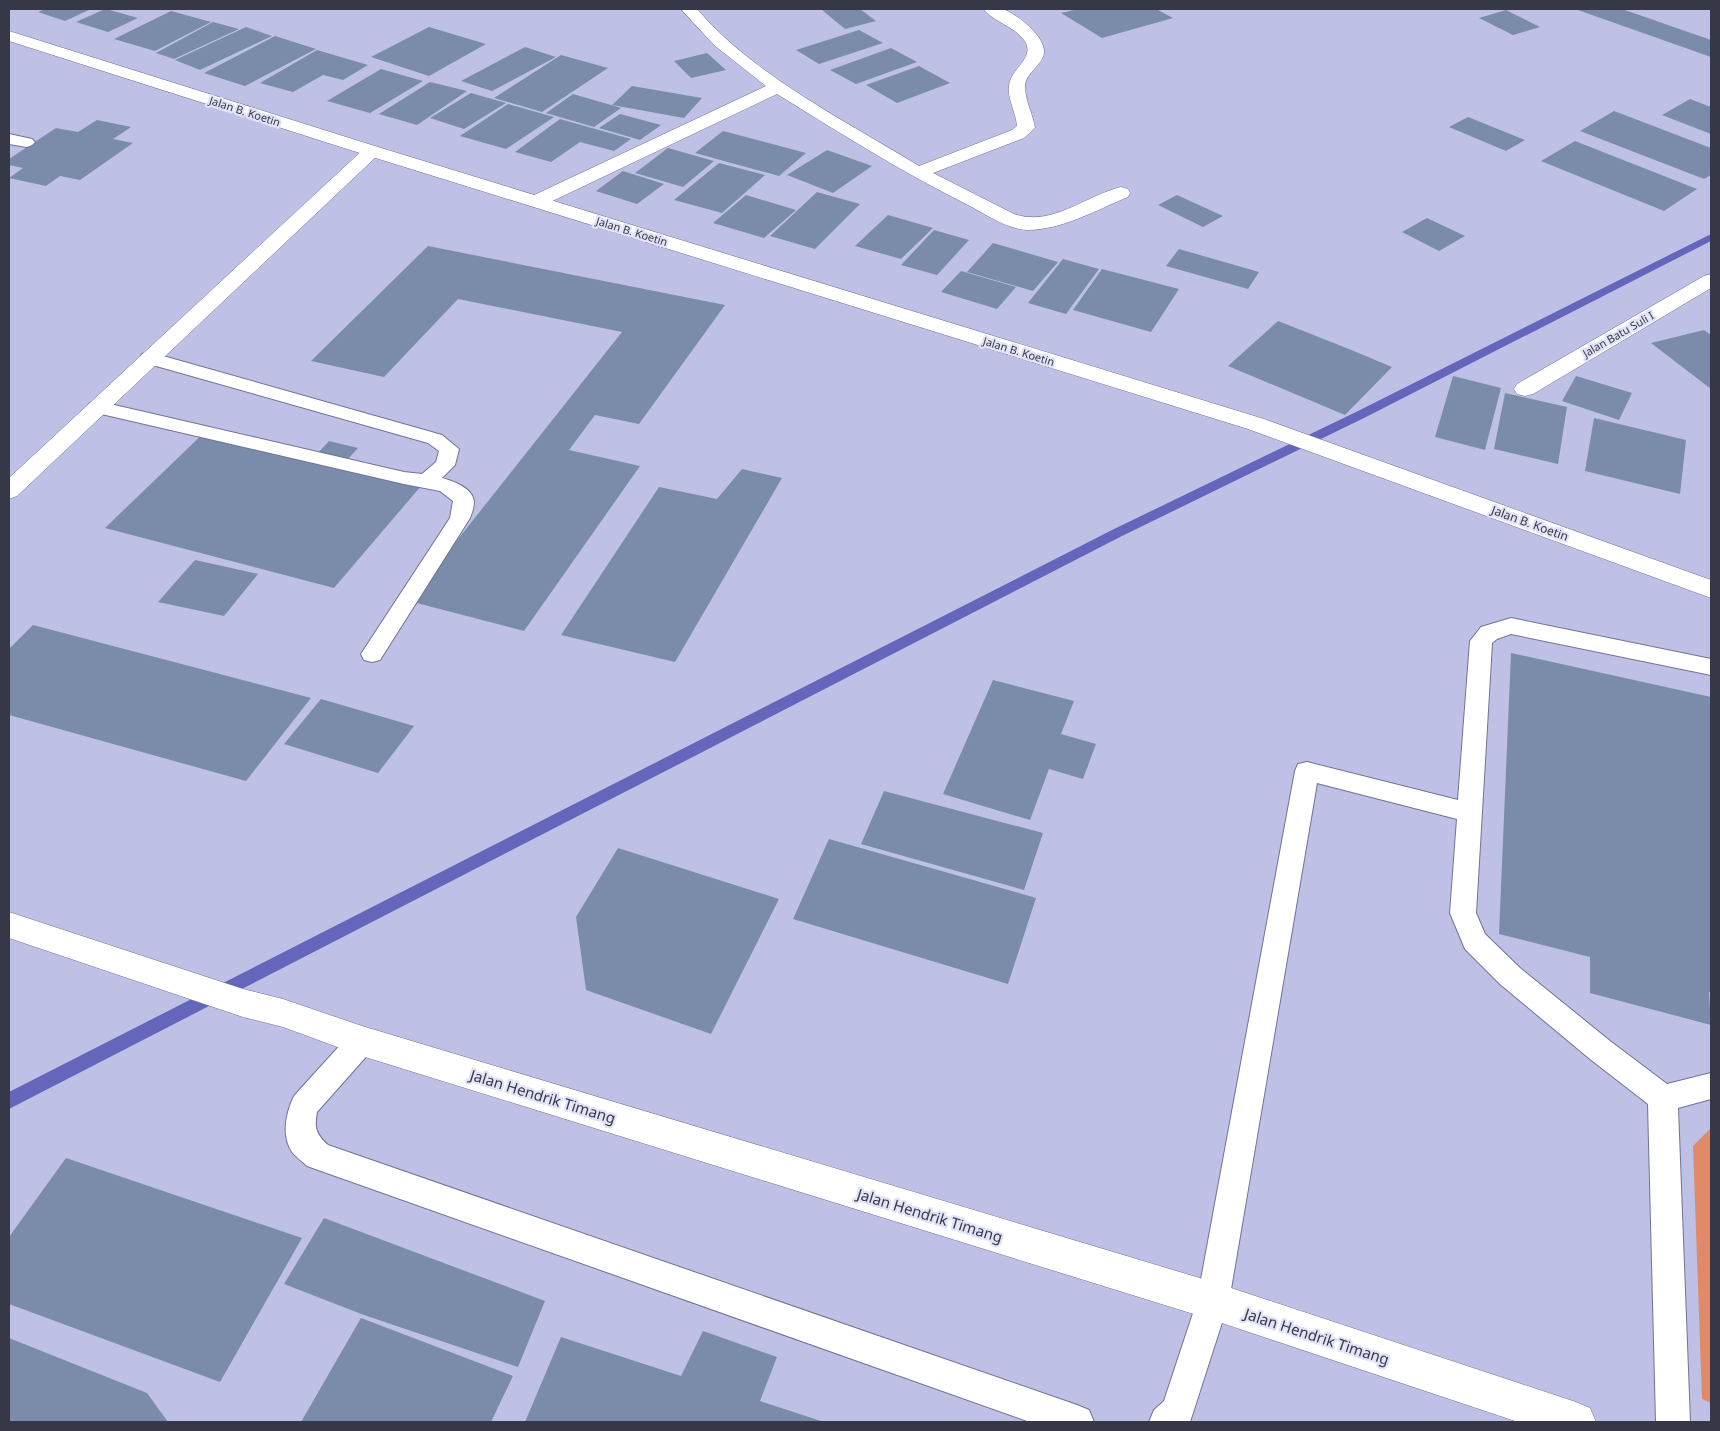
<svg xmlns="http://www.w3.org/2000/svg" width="1720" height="1431" viewBox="0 0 1720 1431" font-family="'Noto Sans',sans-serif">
  <rect width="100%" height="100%" fill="#bec1e5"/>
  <path fill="#e18a69" d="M1711,1128V1403L1702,1399L1693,1146Z"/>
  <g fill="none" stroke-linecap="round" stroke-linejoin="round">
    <path fill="#6565bb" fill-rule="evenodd" d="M1711,234V241L1364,418L1122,536L9,1109V1092L1112,530L1356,412Z"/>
  </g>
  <path fill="#7a8caa" d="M45,9H91L65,21L38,12Z
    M105,9H106L138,18L108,32L76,22Z
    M821,9H860L876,21L845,29Z
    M1078,9H1156L1173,18L1102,38L1061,13Z
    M1575,9H1622L1711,40V57Z
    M1506,10L1540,27L1513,35L1479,18Z
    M171,11L211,22L155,51L114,39Z
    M213,22L239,29L174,59L156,53Z
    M246,27L272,36L200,70L175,60Z
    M429,27L486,44L429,76L371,57Z
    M859,30L883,43L819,64L796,50Z
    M275,36L316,49L245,86L204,73Z
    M525,47L556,57L492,91L461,81Z
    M891,48L917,62L856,84L830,70Z
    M317,50L368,65L343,80L323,75L293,92L260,83Z
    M707,53L726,70L691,78L674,61Z
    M561,55L608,68L542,112L494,98Z
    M919,66L950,83L897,103L866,85Z
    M381,69L423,81L370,113L327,101Z
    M430,82L467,91L417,125L379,114Z
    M632,86L702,98L684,118L612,105Z
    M471,93L506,103L464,129L430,118Z
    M573,94L611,105L621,108L594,127L546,113Z
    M1690,99L1711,107V134L1662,115Z
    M508,104L554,117L506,149L460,136Z
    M1614,111L1711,148V175L1704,179L1580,131Z
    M620,114L661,125L640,140L599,128Z
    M1468,117L1525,140L1506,151L1449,127Z
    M560,119L631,139L614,151L580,142L551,162L515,152Z
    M97,120L131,127L113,139L133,143L80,180L60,176L46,186L9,178L23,168L9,165V159L56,128L78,132Z
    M723,131L806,153L779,176L695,153Z
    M1575,141L1697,189L1664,211L1541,161Z
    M668,148L714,161L683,187L635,173Z
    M827,150L872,166L833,193L787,175Z
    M719,163L765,175L722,213L674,200Z
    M623,171L664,184L637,204L596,191Z
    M817,192L860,204L815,249L770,236Z
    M746,195L796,210L764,238L713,223Z
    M1177,195L1223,216L1203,227L1158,205Z
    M888,215L933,228L901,259L855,246Z
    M1427,218L1465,236L1439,251L1402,232Z
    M934,230L969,240L937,275L901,265Z
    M993,243L1058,262L1033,291L967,272Z
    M428,246L725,305L639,424L595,415L569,450L640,466L524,631L409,601L622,332L458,299L384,377L311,361Z
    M1179,249L1259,272L1248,289L1166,266Z
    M1063,259L1099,269L1066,314L1028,303Z
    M1102,269L1179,289L1151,332L1073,310Z
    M961,271L1016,287L997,309L941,292Z
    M1278,321L1349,349L1392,367L1345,415L1228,366Z
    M1704,330L1711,335V389L1651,343Z
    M1453,376L1501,388L1485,450L1435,437Z
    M1576,376L1632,393L1619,420L1562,401Z
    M1505,393L1567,407L1558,464L1494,449Z
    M1594,418L1686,440L1680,494L1585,471Z
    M210,427L318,453L329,441L358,448L347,460L427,479L334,588L105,528Z
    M742,469L782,478L675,662L561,635L659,487L717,499Z
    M195,560L258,574L224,616L158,602Z
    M33,625L311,698L246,781L9,715V649Z
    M1511,653L1711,697V992H1709L1711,1025L1590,993V957L1499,934Z
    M993,680L1074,701L1061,734L1096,744L1083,779L1049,769L1030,820L943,794Z
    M321,699L414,726L378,773L284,744Z
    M884,791L1043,833L1024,890L861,844Z
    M829,839L1036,898L1008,984L793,919Z
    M618,848L779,899L711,1034L586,990L576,917Z
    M66,1158L302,1238L220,1382L9,1304V1237Z
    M324,1218L545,1301L518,1367L364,1315L284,1284Z
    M361,1318L513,1376L491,1422H301Z
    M703,1331L777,1357L760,1401L824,1422H525L561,1337L681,1376Z
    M9,1338L147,1393L168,1422H9Z"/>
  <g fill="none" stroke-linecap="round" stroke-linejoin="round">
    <g stroke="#707394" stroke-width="2">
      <path id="lane" d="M9,134L32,139L35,142L32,145L27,147L9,144Z
        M149,352L442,435L459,449L455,465L442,478C453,481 473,488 474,502C474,507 472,513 470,518L380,660L372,662L364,660L361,654L450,518L453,501L440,491L404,484L97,413L90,411L87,407L90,403L97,401L404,472L422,474L436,462L439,451L428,443L142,362L140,358L142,354Z
        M1511,618L1711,659V675L1511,634L1497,639L1492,643L1476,913L1485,934L1520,968L1610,1041L1667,1084L1711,1073V1099L1678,1108L1690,1422H1656L1648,1104L1590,1059L1500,984L1465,949L1450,913L1457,819L1317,783L1229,1301L1190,1422H1149L1154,1410L1164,1401L1197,1301L1295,771L1298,764L1307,762L1458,800L1470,641L1481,627Z
        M362,1028L372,1032L376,1041L372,1050L317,1112C314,1128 316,1134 328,1145L1077,1405L1089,1410L1094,1422H1030L307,1166C303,1162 296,1157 292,1152C281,1135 286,1113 294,1096L352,1032Z"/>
    </g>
    <g stroke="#707394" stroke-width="1">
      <path id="street" d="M681,9H697C753,75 846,121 919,166L1012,130L1017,126C1016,111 1005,96 1010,81C1014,67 1036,56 1024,40C1014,26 993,22 984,9C990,9 998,7 1003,9C1017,14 1046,37 1044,53C1042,66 1026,72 1025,86C1025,101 1033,114 1035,128L1024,138L933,173L1014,214C1052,227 1085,196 1121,187L1128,189L1130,193L1128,197C1096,210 1062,230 1027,230C1007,229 985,214 968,205C902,172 840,133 777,94L544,205L537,207L530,205L528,201L530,197L766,86L714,45Z
        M372,146L378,147L381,151L378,155L17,496L9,499V478L366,147Z
        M1711,274V288L1533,394L1525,396L1517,394L1514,389L1517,384L1704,276Z
        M9,912L243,989L283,999L362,1026L1213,1282L1576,1402L1590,1408L1596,1422H1518L1213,1320L362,1056L283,1027L243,1017L9,938Z"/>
    </g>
    <g stroke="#707394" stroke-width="1">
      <path id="secondary" d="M9,31L378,147L1264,419L1711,580V598L1248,429L366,155L9,41Z"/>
    </g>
    <use href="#lane" fill="#fff" fill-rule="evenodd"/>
    <use href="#street" fill="#fff" fill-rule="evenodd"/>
    <use href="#secondary" fill="#fff" fill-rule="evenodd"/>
  </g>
  <g text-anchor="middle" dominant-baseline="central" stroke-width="4.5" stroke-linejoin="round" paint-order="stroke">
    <g font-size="11" fill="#373847" stroke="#e1e3f6">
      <text transform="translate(245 111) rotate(18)">Jalan B. Koetin</text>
      <text transform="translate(632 231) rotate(17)">Jalan B. Koetin</text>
      <text transform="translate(1618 334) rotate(-30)">Jalan Batu Suli I</text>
      <text transform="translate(1019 351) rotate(17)">Jalan B. Koetin</text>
    </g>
    <g font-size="12" fill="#373847" stroke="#e1e3f6">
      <text transform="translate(1530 523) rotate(20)">Jalan B. Koetin</text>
    </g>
    <g font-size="15" fill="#373847" stroke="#e1e3f6">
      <text transform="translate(543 1096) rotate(17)">Jalan Hendrik Timang</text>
      <text transform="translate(930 1215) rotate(17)">Jalan Hendrik Timang</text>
      <text transform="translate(1317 1336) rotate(18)">Jalan Hendrik Timang</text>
    </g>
  </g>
  <rect width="1720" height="1431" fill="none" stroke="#373847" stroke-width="20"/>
</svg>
